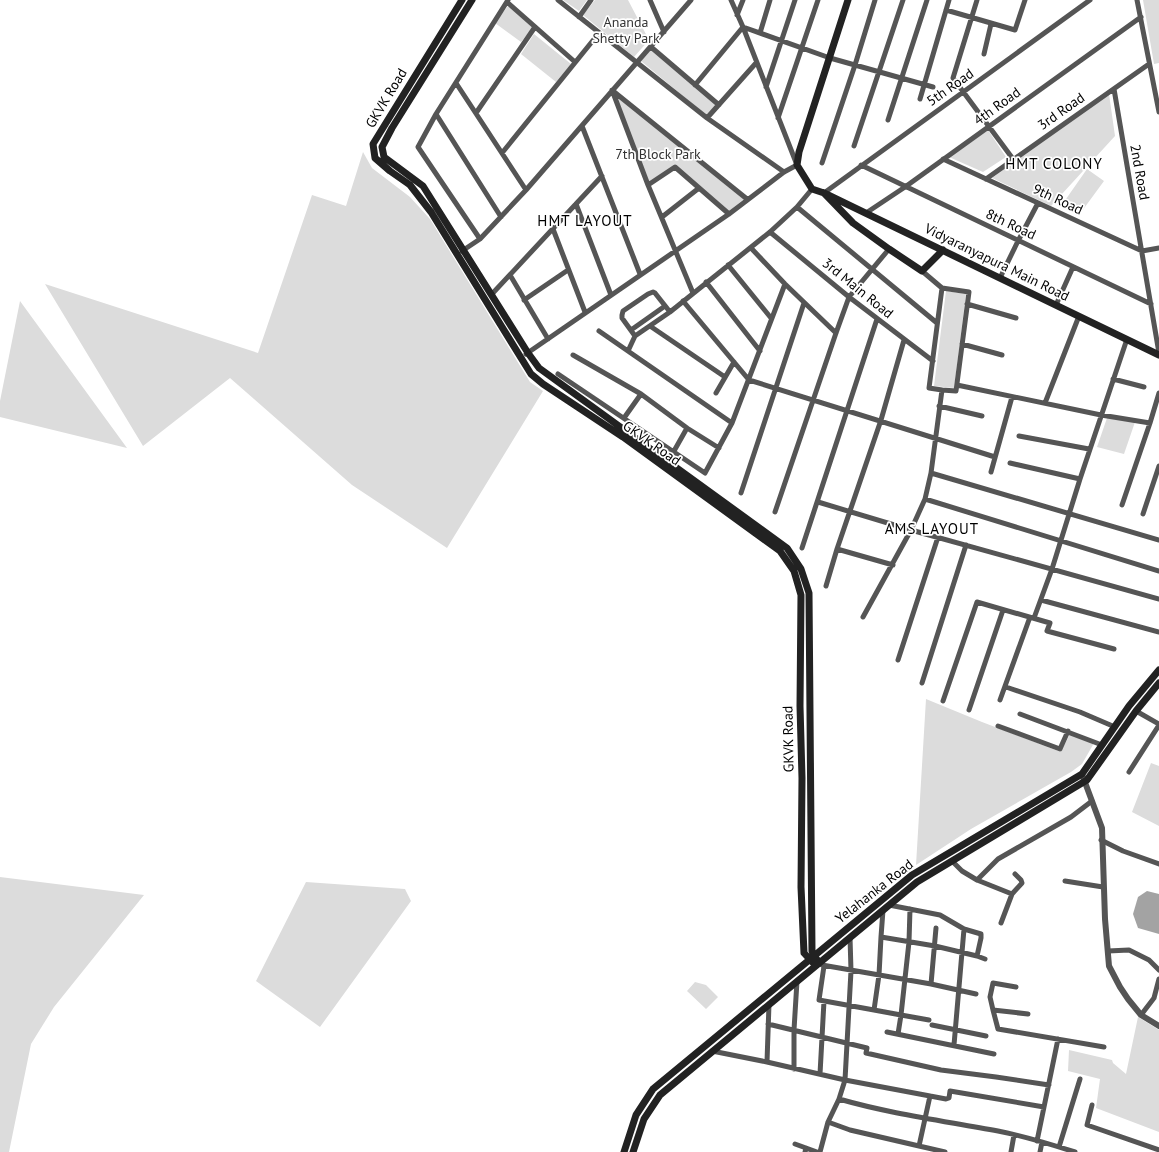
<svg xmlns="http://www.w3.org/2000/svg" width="1159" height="1152" viewBox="0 0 1159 1152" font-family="'PT Sans',sans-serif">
  <rect width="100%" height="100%" fill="#fff"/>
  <path fill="#dcdcdc" d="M563,0H587L579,11Z
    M595,0H628L649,40L634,57L583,15Z
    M1143,0H1159V63L1154,64Z
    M508,6L534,26L521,42L495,23Z
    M534,34L571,64L556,82L521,54Z
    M651,49L717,105L707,116L641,61Z
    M1109,94L1115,136L1051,206L992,178Z
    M616,96L744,199L729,211L675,165L649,183Z
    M988,130L1006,157L983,172L949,157Z
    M363,152L372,168L410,197L430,219L530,382L543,391L447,548L352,485L230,378L143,446L45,284L258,353L312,195L346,206Z
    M1087,169L1104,181L1082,211L1066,199Z
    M946,291L966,294L954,388L934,386Z
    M20,301L127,448L0,417V401Z
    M1107,418L1135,422L1124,454L1097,447Z
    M926,699L982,722L1061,752L1070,734L1094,743L1082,764L1071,772L971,829L916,865Z
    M1151,763L1159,766V826L1132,812Z
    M0,877L144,895L54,1007L31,1044L9,1152H0Z
    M306,882L405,889L411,901L320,1027L256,981Z
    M695,982L706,985L718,997L706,1009L687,991Z
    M1138,1017L1159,1030V1132L1096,1108L1100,1079L1068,1071L1069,1050L1112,1060L1113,1063L1126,1074Z"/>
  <path fill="#a3a3a3" d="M1147,891L1159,894V934L1138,928L1133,914L1138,897Z"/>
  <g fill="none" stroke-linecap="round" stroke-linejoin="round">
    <path stroke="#555" stroke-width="5" d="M558,0L707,118L784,172
      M650,0L664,32
      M731,0L743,27L830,58L933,87
      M977,0L953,78L1013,159
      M1137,0L1159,112
      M507,2L575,62
      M946,10L1015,30L1025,0
      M737,15L743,0
      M579,17L591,0
      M760,33L770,0
      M651,47L719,105
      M984,54L991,24
      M456,83L526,190
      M766,87L795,0
      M1114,89L1159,353
      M612,90L648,185L693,293
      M613,91L747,199
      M920,99L949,0
      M476,113L535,27
      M436,114L501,217
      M707,118L756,63
      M778,118L818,0
      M888,120L927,0
      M582,126L640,274
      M854,146L903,0
      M502,153L599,33
      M943,159L1142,251L1159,248
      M822,163L855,65L875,0
      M861,165L1151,304
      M986,179L1149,64
      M648,185L675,167L729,214
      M824,193L1090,0
      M576,204L611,295
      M797,207L937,323
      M866,213L905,187L1141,17
      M662,217L699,188
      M553,229L585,312
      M770,232L849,297L933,361
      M480,239L418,147L436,114L508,0
      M751,248L785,284L836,333
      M462,251L480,239L526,190L691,0
      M728,265L771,318
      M510,275L548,339
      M1000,278L1018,241L1038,203
      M706,282L760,351
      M942,288L969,292L956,391L942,390
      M492,294L602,176
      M524,300L568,270
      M683,301L749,380L995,457
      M967,304L1016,318
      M1056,305L1073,267
      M650,326L725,377
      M631,330L665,306
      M599,331L732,423
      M635,336L622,318V315L623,311L648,294L653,292L655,293L670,312
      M962,344L1002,355
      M628,351L635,336L670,312L770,232L797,207L812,189
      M526,354L729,214L784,172L797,165L743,27L695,85
      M573,355L641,394L687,428L719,448
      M558,374L705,473L732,423L785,284
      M1113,379L1144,387
      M957,385L1101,415L1150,423
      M716,393L734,362
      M1045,403L1079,316
      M939,406L982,416
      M624,418L641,394
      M1019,436L1089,449
      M674,451L687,428
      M1010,463L1080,479
      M991,472L1012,397
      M931,473L1159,540
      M741,493L804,303
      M925,499L1159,571
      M818,502L911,530L1159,599
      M1122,505L1150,423L1159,393
      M775,512L836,333L849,297L889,249
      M1143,514L1159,466
      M802,548L877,319
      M837,549L893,565
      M826,586L837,549L881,420L904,340
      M1041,600L1159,632
      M863,617L911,530L925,499L931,473L942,390L929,388L942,288L922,271
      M1034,618L1052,569L1080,479L1127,339
      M898,660L938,537
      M922,683L966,545
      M1006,687L1080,712L1115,727
      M1000,700L1030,617
      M943,701L977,602L1050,623L1047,631L1114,649
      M969,710L1003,610
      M1136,711L1159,724
      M1020,714L1102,745
      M998,726L1060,749L1068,731
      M1129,772L1159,725
      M1101,840L1123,851L1159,864
      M952,861L962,871L977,880L1012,894L1001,923
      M977,880L998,859L1071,817L1092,801
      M1065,881L1103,887
      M1012,894L1022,883L1021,880L1015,874
      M910,909L909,942L901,1015L929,1020
      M883,910L881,937L935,946L977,956L981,938V934L964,929L940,915L889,905
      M1108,951L1129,950L1149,960L1159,970
      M977,956L985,959
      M822,965L931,984L976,994
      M824,966L819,1000L874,1010L879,975L881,937
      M931,984L936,928
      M874,1010L901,1015L898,1034
      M993,1010L990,997L993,983L1016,987
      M1028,1014L993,1010L998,1029L1104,1047
      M1141,1015L1154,998L1159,979
      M768,1024L867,1048L866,1053L941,1070L996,1077L1049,1085
      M932,1025L986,1036
      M887,1032L994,1054
      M954,1045L964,929
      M712,1051L767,1062L845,1080L851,971L850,937
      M767,1062L769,1004
      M794,1069V1030L797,981
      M820,1074L824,1001
      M1092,1105L1087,1125L1159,1150
      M1044,1107L950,1091L949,1098L946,1099L845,1080L839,1099C891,1114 945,1121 998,1131C1024,1136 1050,1144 1075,1152
      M828,1122L839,1099
      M1037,1141L1058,1039
      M795,1144L806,1148
      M919,1146L945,1152
      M1059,1147L1080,1079
      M805,1152L806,1148L817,1152
      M820,1152L828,1122L850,1130L919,1146L930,1096
      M1011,1152L1014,1135
      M1040,1152L1042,1142"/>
    <path stroke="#555" stroke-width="6" d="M1083,777L1102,828L1105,919L1109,966L1120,987L1128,999L1141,1015L1159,1026"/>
    <path stroke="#222" stroke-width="7" d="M462,0L373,144L375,158L390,171L410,185L431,212L531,374L543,384L623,437L780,551L794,571L801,595L800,706L802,778L801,887L804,953L815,965
      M472,0L392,128L382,147L384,157L423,186L528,353L539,368L787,548L801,569L809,593L812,951L814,956L819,962
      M848,0L799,152L797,165L812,189L824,193L853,223L889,249L922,271L943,250
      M824,193L1159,355
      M624,1152L636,1115L653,1089L912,875L1082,774L1129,706L1159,670
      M633,1152L644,1119L660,1095L917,882L1087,780L1136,711L1159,683"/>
  </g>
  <g text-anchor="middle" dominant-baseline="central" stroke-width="3.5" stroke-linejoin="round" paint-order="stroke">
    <g font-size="14" fill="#333" stroke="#fff">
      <text x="626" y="22">Ananda<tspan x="626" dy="16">Shetty Park</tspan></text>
      <text x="658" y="154">7th Block Park</text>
    </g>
    <g font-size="14" fill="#000" stroke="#fff">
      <text transform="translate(950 87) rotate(-35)">5th Road</text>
      <text transform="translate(386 98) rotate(-59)">GKVK Road</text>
      <text transform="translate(997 106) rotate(-36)">4th Road</text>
      <text transform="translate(1061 111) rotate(-35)">3rd Road</text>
      <text transform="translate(1140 172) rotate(80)">2nd Road</text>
      <text transform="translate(1058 199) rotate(25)">9th Road</text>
      <text transform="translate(1011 224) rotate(25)">8th Road</text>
      <text transform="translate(997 262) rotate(26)">Vidyaranyapura Main Road</text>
      <text transform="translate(858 288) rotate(39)">3rd Main Road</text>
      <text transform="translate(652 443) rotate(35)">GKVK Road</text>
      <text transform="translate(788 739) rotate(-91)">GKVK Road</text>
      <text transform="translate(874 891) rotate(-38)">Yelahanka Road</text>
    </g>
    <g font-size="15" letter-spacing="1" fill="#000" stroke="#fff">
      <text x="1054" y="163">HMT COLONY</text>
      <text x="585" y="220">HMT LAYOUT</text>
      <text x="932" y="528">AMS LAYOUT</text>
    </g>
  </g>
</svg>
